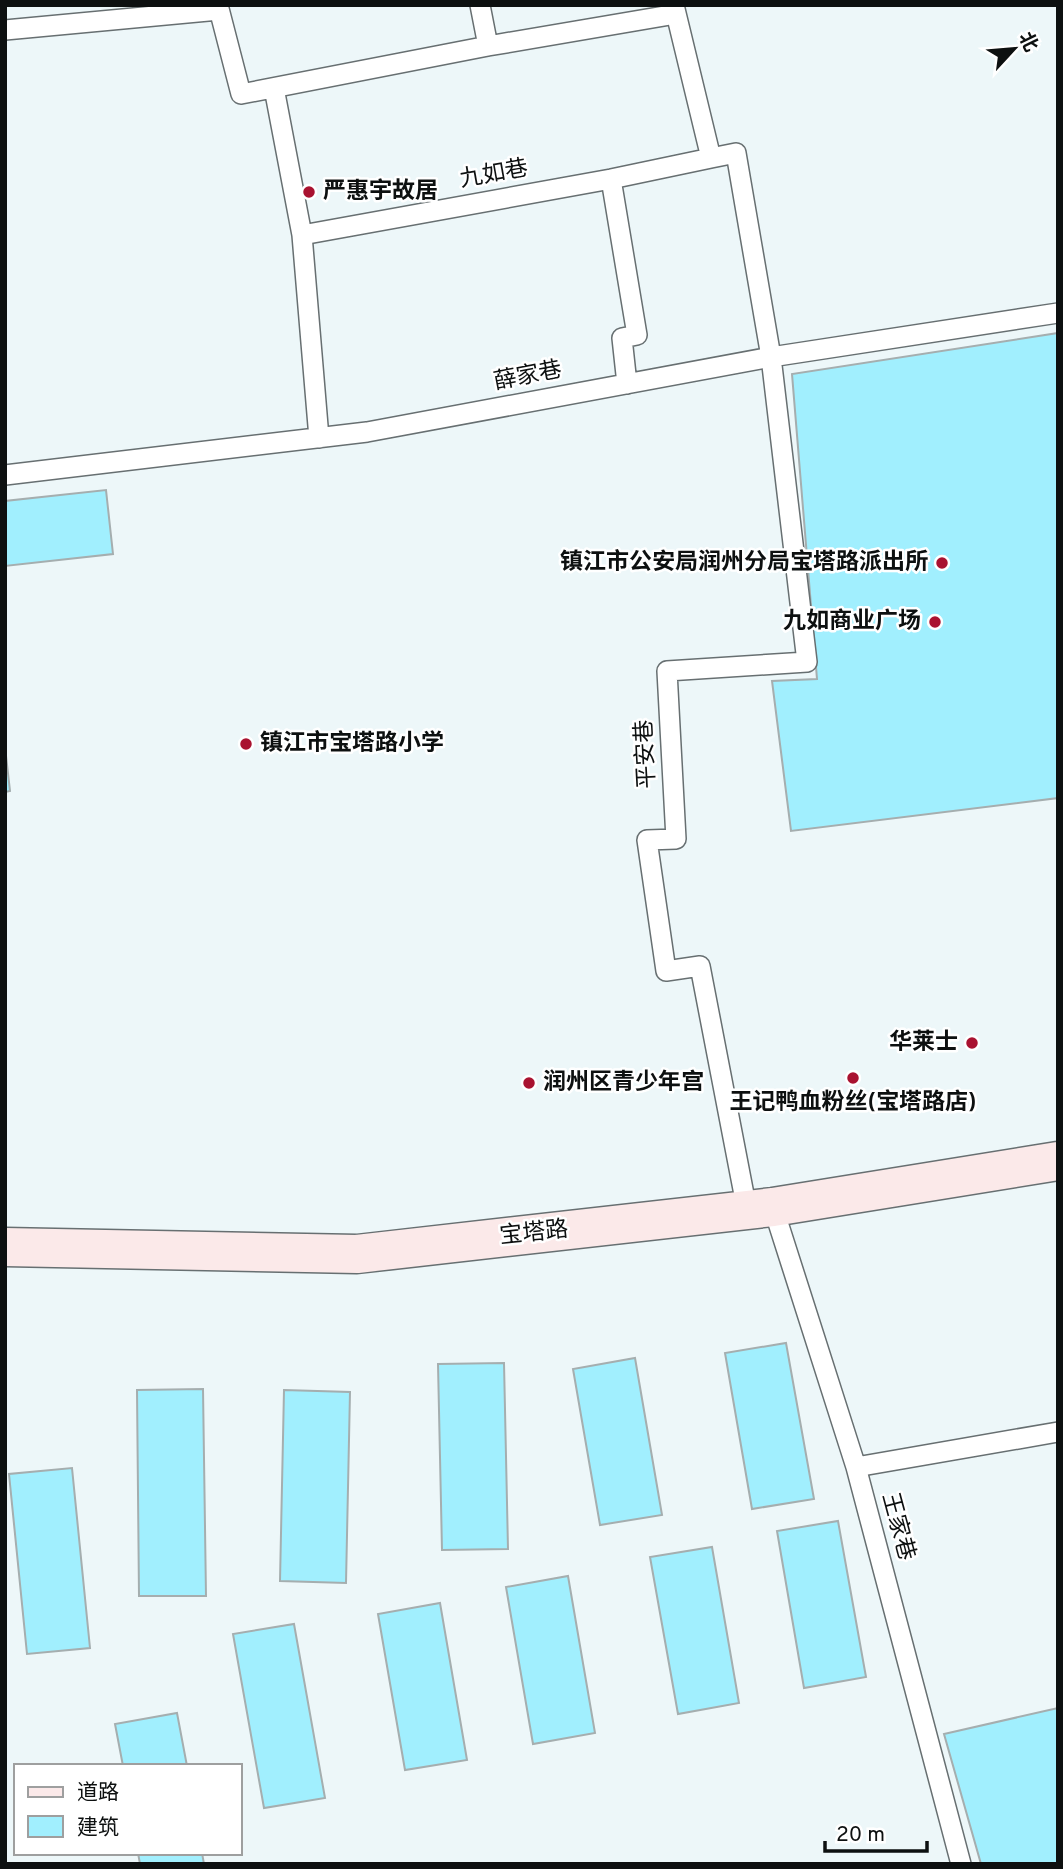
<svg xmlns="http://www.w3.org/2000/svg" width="1063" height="1869" viewBox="0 0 1063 1869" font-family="Overpass,'Noto Sans SC',sans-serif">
  <rect width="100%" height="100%" fill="#edf7f9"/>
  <path fill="#a1effe" stroke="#a5aeaf" stroke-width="2" d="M1058,333V798L791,831L772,681L817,679L792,374Z
    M106,490L113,554L5,566V501Z
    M5,747L10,791L5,792Z
    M786,1343L814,1499L752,1509L725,1353Z
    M635,1358L662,1515L600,1525L573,1369Z
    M504,1363L508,1549L442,1550L438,1364Z
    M203,1389L206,1596H139L137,1390Z
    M284,1390L350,1392L346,1583L280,1581Z
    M72,1468L90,1648L27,1654L9,1474Z
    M838,1521L866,1677L804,1688L777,1531Z
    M712,1547L739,1703L678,1714L650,1557Z
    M568,1576L595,1733L533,1744L506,1587Z
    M440,1603L467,1760L405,1770L378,1614Z
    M294,1624L325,1798L264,1808L233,1634Z
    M1058,1708V1864H981L944,1734Z
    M177,1713L187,1766H123L115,1724Z
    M138,1853H202L204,1864H140Z"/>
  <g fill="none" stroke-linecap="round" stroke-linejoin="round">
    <g stroke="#676f71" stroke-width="22">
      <path id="lane" d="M218,5L241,94L488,46L676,14
        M480,5L488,46
        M674,5L711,158L736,153L771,357L807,662L667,671L676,839L647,840L666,971L700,966L747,1210
        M5,30L219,10
        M274,88L302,235L319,438
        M611,179L637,335L622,338L627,384
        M302,235L611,179L711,158
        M5,475L367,432L771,357L1058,313
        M773,1207L856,1467L961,1864
        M856,1467L1058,1432"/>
    </g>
    <g stroke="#676f71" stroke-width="41">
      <path id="secondary" d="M5,1247L357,1254L773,1207L1058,1161"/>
    </g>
    <use href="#lane" stroke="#fff" stroke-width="19"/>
    <use href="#secondary" stroke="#fbe9e9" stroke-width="38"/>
  </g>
  <g fill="#a91230" stroke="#fff" stroke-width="2.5">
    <circle cx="309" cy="192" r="7"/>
    <circle cx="942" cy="563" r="7"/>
    <circle cx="935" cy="622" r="7"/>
    <circle cx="246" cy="744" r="7"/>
    <circle cx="972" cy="1043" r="7"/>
    <circle cx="853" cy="1078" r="7"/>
    <circle cx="529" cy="1083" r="7"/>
  </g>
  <g text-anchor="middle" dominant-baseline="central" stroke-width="5" stroke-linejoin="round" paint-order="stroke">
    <g font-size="23" fill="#0d1010" stroke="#fff">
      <text transform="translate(494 175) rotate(-10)">九如巷</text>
      <text transform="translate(528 377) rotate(-11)">薛家巷</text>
      <text transform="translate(647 754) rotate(-93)">平安巷</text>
      <text transform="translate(534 1234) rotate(-6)">宝塔路</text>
      <text transform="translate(897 1527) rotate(75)">王家巷</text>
    </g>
    <g font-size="23" font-weight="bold" fill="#0d1010" stroke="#fff" text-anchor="start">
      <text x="323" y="192">严惠宇故居</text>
      <text x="928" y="563" text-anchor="end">镇江市公安局润州分局宝塔路派出所</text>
      <text x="921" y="622" text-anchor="end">九如商业广场</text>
      <text x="260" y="744">镇江市宝塔路小学</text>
      <text x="958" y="1043" text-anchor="end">华莱士</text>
      <text x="543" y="1083">润州区青少年宫</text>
      <text x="853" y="1103" text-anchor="middle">王记鸭血粉丝(宝塔路店)</text>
    </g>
  </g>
  <rect width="1063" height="1869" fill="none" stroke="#0d1010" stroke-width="14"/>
  <rect x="14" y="1764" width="228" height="91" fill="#ffffff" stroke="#9e9f9f" stroke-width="2"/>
  <rect x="28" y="1787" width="35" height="10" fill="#fbe9e9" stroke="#9e9f9f" stroke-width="2"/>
  <text x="77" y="1799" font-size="21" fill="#0d1010">道路</text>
  <rect x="28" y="1816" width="35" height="21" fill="#a1effe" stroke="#9e9f9f" stroke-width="2"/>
  <text x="77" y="1834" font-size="21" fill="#0d1010">建筑</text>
  <g transform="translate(1014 49) rotate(64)" stroke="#ffffff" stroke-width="5" paint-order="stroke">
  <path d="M0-5L12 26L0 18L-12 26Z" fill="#0d1010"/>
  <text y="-10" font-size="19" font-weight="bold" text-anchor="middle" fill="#0d1010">北</text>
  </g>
  <path d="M825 1841v10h102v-10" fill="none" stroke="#0d1010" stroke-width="3.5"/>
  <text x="836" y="1841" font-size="21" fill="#0d1010" stroke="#ffffff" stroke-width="5" paint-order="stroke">20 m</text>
</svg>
